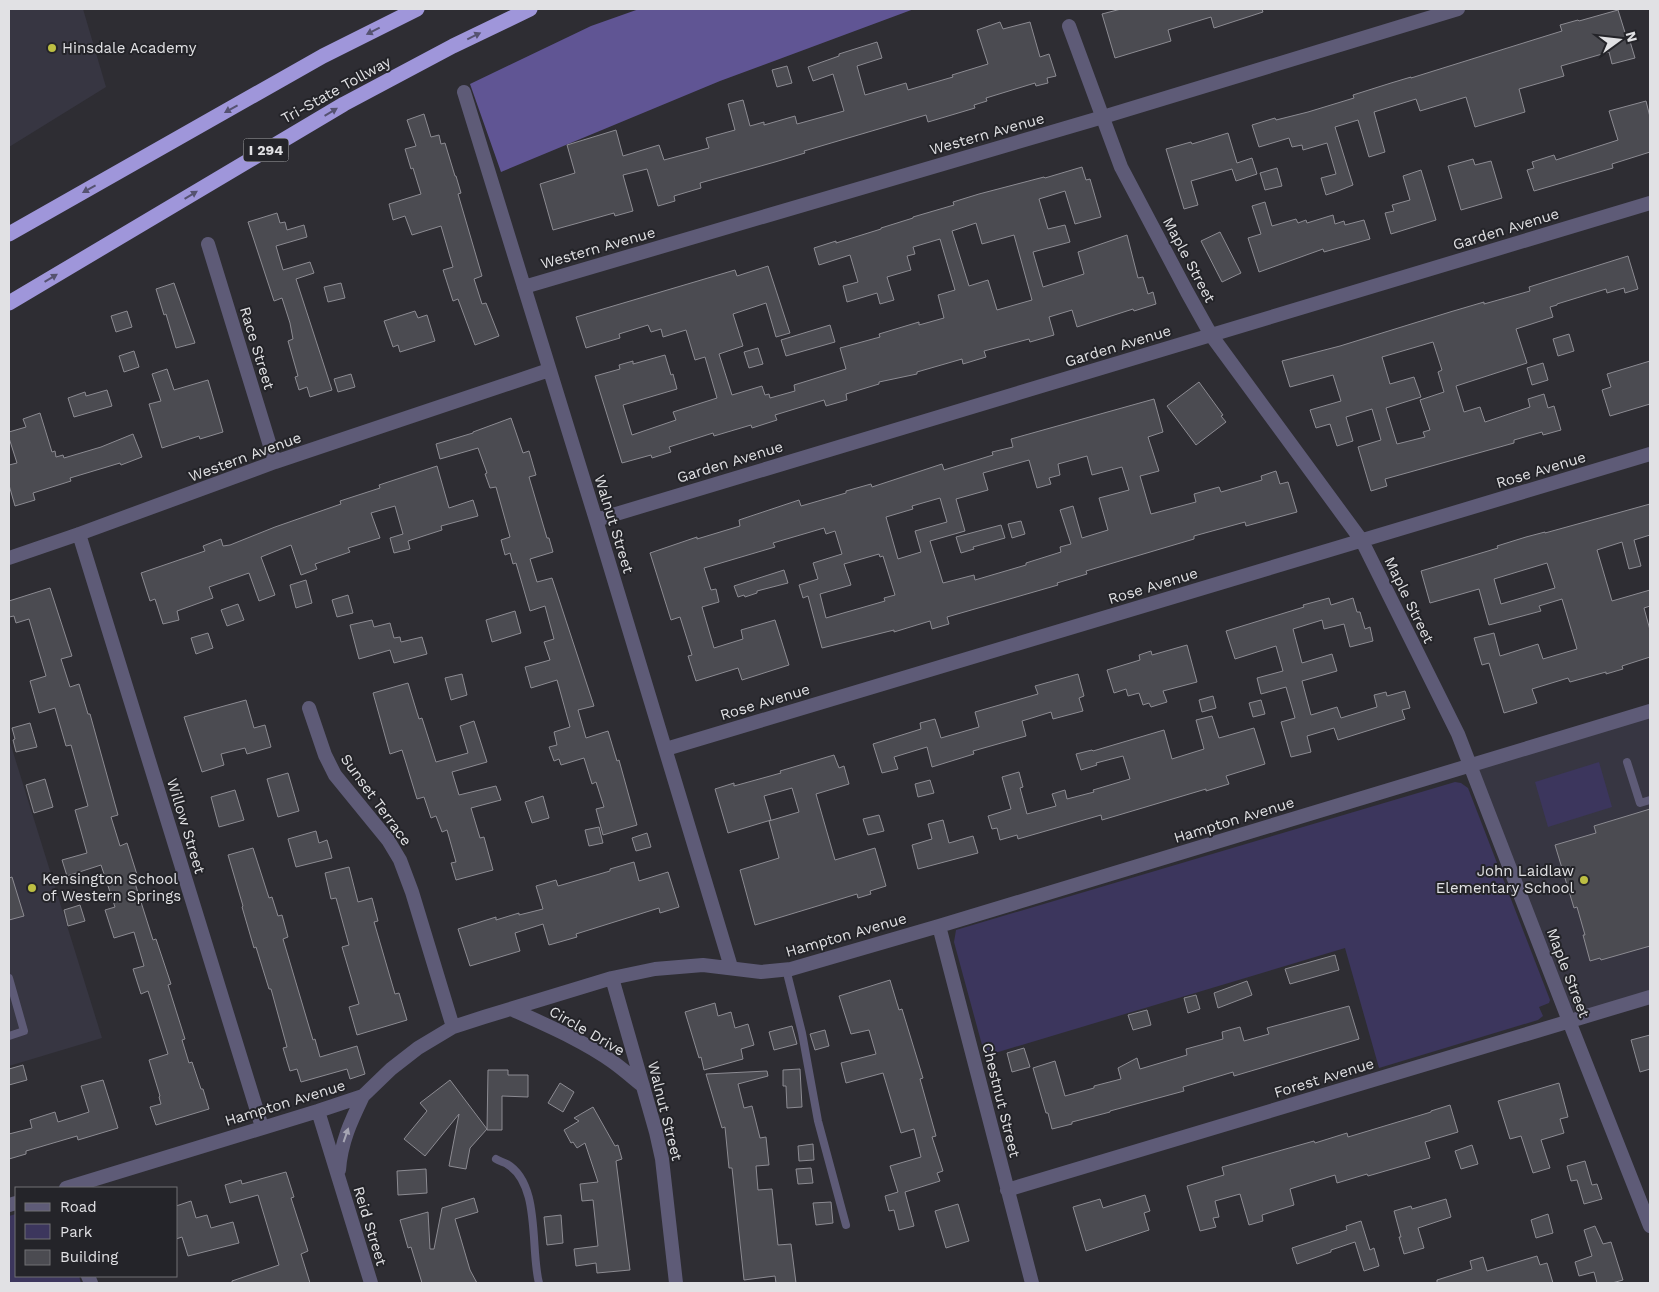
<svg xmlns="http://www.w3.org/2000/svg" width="1659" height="1292" viewBox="0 0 1659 1292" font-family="'Work Sans',sans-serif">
  <rect width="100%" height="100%" fill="#2e2d33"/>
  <path fill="#373642" d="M9,9H83L106,87L9,147Z
    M1650,716V993L1571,1017L1475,768Z
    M9,739L102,1038L9,1066Z"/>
  <path fill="#3c365d" d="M1599,762L1612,807L1548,827L1535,782Z
    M1455,782L1461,783L1468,788L1550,1000L1549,1003L1539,1007L1543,1016L1538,1020L1379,1068L1345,948L985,1056L954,942L956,930Z
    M16,1214V1276H79L81,1283H9V1216Z"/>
  <path fill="#605594" d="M639,9H914L720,81L501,172L470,84L591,26Z"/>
  <path fill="#4b4b51" stroke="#8c8b92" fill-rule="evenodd" d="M1121,9H1262L1263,12L1214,28L1211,17L1168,30L1171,41L1115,58L1102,14Z
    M1618,10L1627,39L1629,38L1635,58L1612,64L1609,52L1561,66L1564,76L1519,89L1525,112L1475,127L1466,97L1420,111L1416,99L1374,112L1385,152L1369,157L1358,120L1335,127L1353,185L1338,191L1326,195L1321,178L1336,174L1327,143L1303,150L1302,145L1292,147L1289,138L1259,147L1252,125L1275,118L1276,120L1308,112L1354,98L1353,95L1391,83L1411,77V78L1562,31L1560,25L1578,20L1579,21Z
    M1000,22L1003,29L1030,22L1040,57L1049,54L1056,76L1047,78L1048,83L1036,86L1035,83L986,98L987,101L974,105L975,108L928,122L926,115L804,151L805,153L775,162L700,183L701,188L674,196L675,201L658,206L647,169L623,175L633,211L615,216L614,213L553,230L540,184L575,173L567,145L616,130L623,156L659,145L664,160L709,148L706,138L735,130L728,104L743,100L750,126L764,122V125L795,116L797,124L844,111L833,74L813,81L808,67L839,56V54L877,42L882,58L857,66L865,95L906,83L908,90L953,77L952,75L988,64L977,30Z
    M787,66L792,83L777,87L772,70Z
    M1646,101L1650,117V152L1612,164L1613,168L1534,191L1527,170L1534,168L1532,162L1554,155L1556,160L1618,140L1609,111Z
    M424,114L431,137L439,135L441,144L445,143L455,176H456L461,193L458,194L482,276L474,279L482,304L486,303L499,336L475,345L458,299L453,301L443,270L453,267L441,226L412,235L405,216L393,220L389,204L421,194L413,168L411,169L405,149L416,146L407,120Z
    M1228,133L1237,163L1252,158L1257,174L1236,181L1232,169L1191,181L1198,205L1184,209L1166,149L1191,142L1192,144Z
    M1473,159L1475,165L1491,161L1502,198L1461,210L1448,166Z
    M1082,167L1086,180L1090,179L1101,217L1075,224L1065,191L1039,199L1048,229L1065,225L1070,242L1033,252L1043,287L1084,274L1078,252L1127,235L1138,278L1143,277L1148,294L1153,292L1156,304L1134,311L1133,309L1077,327L1072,310L1049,317L1054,335L1030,342L1029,339L984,351L986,357L963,364L962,359L917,372V374L879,382V384L846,394L847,400L826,406L824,400L775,415L777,420L752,428L751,425L714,436L713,433L669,447L671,452L652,458L651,455L622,463L595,376L620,369L619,365L633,361V364L665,355L671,375L673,374L677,389L623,405L632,435L676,420L673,412L717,398L705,357L695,360L686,330L663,337L661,329L651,332L648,325L619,334L620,338L586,348L576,317L735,270L737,276L768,266L790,333L776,337L766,303L733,314L743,346L719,354L732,395L762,386L765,395L769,394L770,398L795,391L794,385L846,369L840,348L880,337L879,334L919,322V325L944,318L938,295L955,290L940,239L913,247L915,254L907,256L911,270L887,277L894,300L880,304L877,293L847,302L843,286L858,282L850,255L819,265L814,248L836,241V243L881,229V228L913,218V217L954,205L953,202L979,194L1044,177L1045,178ZM976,223L982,244L1014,235L1032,300L997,310L988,280L969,286L952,231Z
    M1277,168L1282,186L1265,190L1260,173Z
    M1421,170L1436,220L1391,234L1385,213L1394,211L1392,205L1410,200L1403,176Z
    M1265,202L1272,226L1296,219L1298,223L1306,220L1307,223L1333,215L1335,224L1344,221L1345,225L1364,220L1370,239L1324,252L1323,249L1259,272L1248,238L1261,234L1252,206Z
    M277,213L280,223L285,222L287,230L304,225L307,237L276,246L283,270L310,262L314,273L296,279L332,390L310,397L307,387L299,390L295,377L298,376L288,341L293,339L290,323L282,298L274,301L248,222Z
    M1220,232L1241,273L1222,282L1201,241Z
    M1628,256L1638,289L1625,293L1624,288L1607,293L1606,289L1557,304V305L1550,307L1553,317L1516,329L1527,363L1456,386L1464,412L1480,407L1485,422L1530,407L1528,399L1544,394L1548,408L1554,406L1561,430L1543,435L1542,432L1514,440V443L1385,479L1387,486L1371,491L1358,447L1381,440L1372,409L1346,417L1353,441L1337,446L1330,424L1316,428L1310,410L1341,401L1333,375L1290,387L1282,361L1340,346L1450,312L1484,302V304L1530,291L1529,287ZM1433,342L1442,370L1438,372L1444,392L1420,400L1430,430L1423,432L1425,437L1397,444L1386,408L1421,397L1414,377L1390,384L1382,357Z
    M174,283L195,343L176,348L166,314L164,315L156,289Z
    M341,283L345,298L328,302L324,287Z
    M127,311L132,327L116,332L111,316Z
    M415,311L418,318L427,315L435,341L400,352L398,345L393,347L384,321Z
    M830,325L835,342L786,356L781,340Z
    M1569,334L1574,351L1558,356L1553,339Z
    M758,348L763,364L749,368L744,352Z
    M134,351L139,367L124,372L119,356Z
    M1650,361V404L1610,416L1602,390L1611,387L1607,374Z
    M1543,363L1548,380L1532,385L1527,368Z
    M167,369L174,390L208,380L223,432L200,439L199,436L162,448L149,404L161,401L152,374Z
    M351,374L355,387L338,392L334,379Z
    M1199,382L1223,415L1221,416L1226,422L1196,445L1167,406Z
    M107,390L112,406L74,417L68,398L85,392L86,396Z
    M1154,399L1163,432L1148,437L1159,471L1140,476L1151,514L1196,502L1194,494L1219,487L1221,492L1262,480L1261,476L1276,471L1280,484L1288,482L1297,512L1246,526L1245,522L1194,536V539L1086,571L1087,574L1057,583L1058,585L947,617L949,624L932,629L930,621L894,632V630L822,648L808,596L803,598L799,585L818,579L813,563L842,554L835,531L826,534L824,528L773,543L775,547L704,568L711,590L716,589L719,602L702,607L714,648L743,639L741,630L775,620L789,665L742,680L738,668L696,681L688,656L692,655L680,617L671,620L650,553L697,537V539L740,526L739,520L799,500L801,506L846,493V491L871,484L872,487L942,464L944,470L993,455L992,452L1013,447L1011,439ZM1087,456L1092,475L1122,467L1129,490L1099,498L1108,530L1082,538L1073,506L1060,510L1071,544L1060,547L1061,552L1026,563V565L975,580L974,575L943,583L930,541L965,531L956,499L988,490L983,473L1029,460L1037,488L1051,484L1049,478L1060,475L1058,464ZM940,498L947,522L915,531L921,552L898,559L886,517L913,509L912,506ZM879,554L880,557L883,556L895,595L884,598L885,601L826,618L820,594L851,585L844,564Z
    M40,413L52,452L55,451L56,457L63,455L64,458L101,447L133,434L142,457L121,465L120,463L70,478L71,481L33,493L35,500L15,506L9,485V465L17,463L9,438V432L26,427L23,419Z
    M511,418L523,453L529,451L536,475L529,477L547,538H549L553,552L530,559L537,582L552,578L594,706L578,710L586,738L608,731L617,761L619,760L637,825L603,835L596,809L604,807L596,782L592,784L584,758L561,765L559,759L554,761L549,747L557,745L554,732L570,727L557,680L531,688L525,667L550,660L544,642L554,639L545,606L530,611L516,563L513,564L510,553L505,555L501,540L510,537L496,487L490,488L485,474L487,473L478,448L440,459L436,444L473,433V432Z
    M437,466L449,508L473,500L478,516L441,526L442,530L408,541L410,549L394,553L390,538L403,534L395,506L371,513L380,538L348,548L350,552L315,564L317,569L301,575L291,545L261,557L275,595L259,601L249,573L209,587L213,598L177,611L179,620L163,624L155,599L150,601L141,573L205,551L203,546L221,539L223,546L230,545L275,527L341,504L340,501L380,488L379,485Z
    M1650,504V535L1634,540L1641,566L1629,569L1622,542L1597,550L1612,601L1650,590V606L1644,608L1650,630V657L1622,666L1623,669L1606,674V672L1570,682L1568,678L1532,689L1537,703L1504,713L1489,663L1482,665L1474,638L1494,633L1500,656L1538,644L1543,659L1577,649L1562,599L1539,606L1541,611L1489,625L1479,589L1430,603L1421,571L1498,548L1497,546L1526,537L1545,532V533ZM1547,563L1555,588L1501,604L1494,579Z
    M1021,521L1025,534L1012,538L1008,524Z
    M1001,525L1005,538L973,547L974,549L961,553L956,537Z
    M784,570L788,583L757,591V593L745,597L744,595L738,597L734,586Z
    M306,580L312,603L296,608L290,585Z
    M50,588L72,656L61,659L70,687L79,684L88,714H90L118,815L111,817L120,846L127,843L139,881L135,883L153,940L156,939L171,984L168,985L185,1039L182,1040L189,1063L192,1062L201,1089H203L209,1109L156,1125L150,1107L161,1104L159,1097L160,1096L149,1060L168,1054L148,991L141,994L133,969L144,966L134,932L114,938L105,910L115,907L101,865L67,876L62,860L87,853L75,810L88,806L71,745L66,746L55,708L39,713L30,681L46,676L29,619L16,623L14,616L9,617V601Z
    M348,595L353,613L337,617L332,600Z
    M1329,598L1331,605L1353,598L1357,612H1360L1365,629L1370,627L1373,641L1350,647L1344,624L1324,629L1322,620L1293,629L1302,663L1332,654L1337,671L1302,681L1311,715L1337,707L1341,718L1377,707L1374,695L1386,692L1387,696L1405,691L1410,708L1402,710L1405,719L1338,740L1334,728L1307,736L1311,752L1291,757L1281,722L1295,718L1286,687L1261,694L1257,678L1283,671L1276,646L1235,659L1226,631L1304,607L1303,605Z
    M238,604L244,620L227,626L221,610Z
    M515,611L521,633L492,642L486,620Z
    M372,620L374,627L390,623L394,638L400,637L401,642L422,637L427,654L394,663L390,650L359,659L350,625Z
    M208,633L213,648L196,654L191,638Z
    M1187,645L1197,682L1163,691L1167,702L1151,707L1149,703L1143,705L1139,693L1128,696L1126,689L1114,693L1107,670L1140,660L1139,655L1151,651L1152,655Z
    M462,674L467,695L451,700L445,678Z
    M1078,674L1084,696L1079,698L1083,711L1053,719L1051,712L1022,721L1026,736L973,751L974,754L932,767L927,747L894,757L898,769L882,773L873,744L921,729L920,723L935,719L941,738L979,727L975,712L1038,694L1035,686Z
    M408,683L419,719L422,718L436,762L468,753L460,726L474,721L487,762L452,772L459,795L496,786L501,800L471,808L480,838L484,837L493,870L456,880L451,863L456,862L447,830L442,832L436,816L431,818L424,797L417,799L402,750L390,754L373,693Z
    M1213,696L1216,708L1202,712L1199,700Z
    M246,700L254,728L265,725L271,747L247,754L245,748L221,754L224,765L202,772L184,717Z
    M1261,700L1265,714L1253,717L1249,703Z
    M1212,716L1219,738L1254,728L1265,764L1226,776L1229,784L1206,791V789L1102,820L1101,815L1018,839L1017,835L1000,840L997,828L992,829L988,816L1011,809L1002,777L1019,772L1023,787L1020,788L1027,814L1056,806L1052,794L1065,790L1067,799L1094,792L1093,790L1130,779L1123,756L1096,763L1097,765L1081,770L1076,754L1092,750L1093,751L1164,730L1172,759L1204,749L1196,720Z
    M30,723L37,747L16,752L13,740L15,739L12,728Z
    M834,755L839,768L844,766L849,784L816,794L835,860L875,848L886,886L870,891L871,894L858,898L857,894L755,925L740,870L779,858L769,821L799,812L792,788L764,796L771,820L728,833L715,789L734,783V786L781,773L780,771Z
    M288,773L299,811L278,817L267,779Z
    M45,779L53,807L34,813L26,785Z
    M930,780L934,793L918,797L915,784Z
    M235,790L244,820L219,827L211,797Z
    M543,796L549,818L532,823L525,802Z
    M1650,809V946L1601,960L1600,958L1590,961L1583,935H1585L1577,907L1574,908L1555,845L1596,833L1594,826Z
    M879,815L884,831L868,835L863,819Z
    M943,820L949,843L973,836L978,853L918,869L912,845L932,839L928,824Z
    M599,827L603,843L589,846L585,830Z
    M316,831L319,843L327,840L332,858L296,867L288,839Z
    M647,833L651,847L636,851L632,838Z
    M253,848L269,898L272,897L278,916L282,915L288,937L283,939L313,1040L315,1039L320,1057L357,1046L365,1074L350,1079L347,1069L301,1082L297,1069L290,1071L283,1048L287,1047L271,989H269L256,947L254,948L242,907L243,906L228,855Z
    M634,862L639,881L668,872L679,907L660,913L659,908L576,934L577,937L549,945L543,924L515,933L520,951L470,966L458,929L496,917V920L519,913V915L543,909L536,886L556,880L558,886L610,871V869Z
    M349,867L358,902L372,898L378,921L374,922L395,994L399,993L407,1020L357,1035L349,1007L359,1004L342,947L349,945L336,898L331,899L325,873Z
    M12,877L24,916L9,920V878Z
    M80,905L85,921L68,926L64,910Z
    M1335,955L1339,970L1290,984L1285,969Z
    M890,980L899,1010L902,1009L923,1078L920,1079L936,1136L932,1137L943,1171L937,1173L940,1181L905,1192L914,1226L899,1230L894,1210L889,1211L885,1196L898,1192L890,1166L921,1157L914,1129L901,1133L883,1073L846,1083L841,1063L876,1054L869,1030L851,1034L839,996Z
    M1247,981L1252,995L1218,1008L1214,993Z
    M1196,995L1200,1009L1188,1013L1184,998Z
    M715,1003L718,1016L731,1012L735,1028L748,1024L754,1045L741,1049L743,1059L704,1070L701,1057L699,1058L685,1012Z
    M1349,1006L1359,1039L1234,1076L1233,1072L1183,1087L1184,1091L1110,1111V1112L1072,1122V1124L1052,1129L1048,1113H1046L1033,1068L1055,1061L1065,1096L1094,1088V1086L1121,1079L1118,1068L1137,1058L1140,1069L1187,1055L1186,1049L1223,1039L1222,1032L1240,1027L1244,1041L1269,1034L1267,1028Z
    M1147,1010L1151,1025L1133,1030L1128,1015Z
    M792,1026L797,1044L774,1050L769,1032Z
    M825,1030L829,1046L815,1050L810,1034Z
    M1650,1035V1069L1640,1072L1631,1040Z
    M1024,1048L1030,1067L1012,1072L1007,1053Z
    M23,1065L27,1080L9,1085V1069Z
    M800,1069L802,1107L787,1108L786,1086H783V1070Z
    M488,1070H508V1075H528V1097L502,1096V1130H487Z
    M767,1071L768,1076L738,1084L744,1108L752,1106L760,1138L766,1137L769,1165L756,1166L758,1190L772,1189L778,1245L791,1244L796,1283H776L775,1276L744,1280L732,1168H729L725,1127L722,1128L706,1074Z
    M103,1080L118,1128L78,1140L77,1136L26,1151V1154L9,1159V1134L32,1128L30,1120L55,1112L58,1122L89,1112L81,1086Z
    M450,1080L487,1129L470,1148L466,1169L449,1166L459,1114L425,1156L404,1139L427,1111L420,1103Z
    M560,1083L574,1092L563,1112L548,1103Z
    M1559,1083L1568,1117L1560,1119L1564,1133L1541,1140L1550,1168L1533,1173L1521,1136L1510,1139L1498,1101Z
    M1450,1105L1458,1132L1425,1142L1430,1158L1368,1176L1367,1174L1337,1183L1335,1175L1290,1189L1294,1205L1262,1215L1263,1221L1249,1225L1240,1194L1215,1201L1219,1217L1213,1218L1216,1227L1200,1231L1187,1186L1224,1175L1222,1167L1314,1141L1315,1143L1347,1133L1348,1137L1431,1112V1111Z
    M593,1107L615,1146L618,1145L622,1159L616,1161L630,1270L597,1273L596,1263L576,1266L574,1249L598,1246L593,1200L582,1201L580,1184L598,1182L585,1143L577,1148L573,1142L571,1143L564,1130L579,1121L574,1118Z
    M813,1144L814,1160L799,1161L798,1146Z
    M1472,1145L1478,1164L1461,1169L1455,1151Z
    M1585,1161L1592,1185L1597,1184L1602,1199L1584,1204L1577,1180L1571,1181L1567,1166Z
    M811,1168L813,1183L798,1184L796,1169Z
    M426,1169L427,1193L398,1195L397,1171Z
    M286,1172L294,1197L291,1198L308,1251L301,1254L310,1283H232V1281L279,1265L258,1195L230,1203L225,1185L241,1180L242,1184Z
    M1145,1195L1150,1211L1144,1213L1149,1230L1086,1251L1073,1207L1100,1199L1103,1208Z
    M474,1198L478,1212L455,1219L470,1270L477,1283H422L411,1247L408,1248L400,1220L428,1212L430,1249H434L442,1208Z
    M1446,1199L1451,1217L1418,1228L1424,1248L1404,1254L1399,1237H1401L1394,1211L1411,1206L1412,1209Z
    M191,1201L196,1218L207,1215L211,1228L233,1222L239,1243L188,1256L182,1237L176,1239V1206Z
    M831,1202L833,1223L816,1225L813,1203Z
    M958,1204L969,1241L946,1248L935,1211Z
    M1548,1214L1553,1233L1536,1238L1531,1220Z
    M561,1215L563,1243L547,1245L544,1217Z
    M1361,1221L1370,1250L1374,1248L1379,1266L1364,1271L1355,1242L1331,1250V1252L1297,1264L1292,1248L1347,1230L1346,1226Z
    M1595,1226L1603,1244L1611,1242L1623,1280L1612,1283H1597L1594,1272L1579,1276L1575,1262L1592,1256L1584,1230Z
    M1537,1256L1540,1265L1547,1263L1553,1283H1437V1280L1472,1269L1470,1261L1483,1257L1487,1271Z"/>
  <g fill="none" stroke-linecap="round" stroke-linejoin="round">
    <path stroke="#5e5b77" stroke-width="8" d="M1627,762L1640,803L1650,800
      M786,969L802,1033L818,1121L846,1225
      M9,978L24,1031L9,1036
      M496,1159C499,1161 503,1162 507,1164C541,1184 530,1249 539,1283"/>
    <path stroke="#5e5b77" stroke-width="14" d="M1069,26L1121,167L1187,292L1211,335L1362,541L1458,734L1569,1021L1650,1226
      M464,92L596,520L731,967
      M208,244L275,462
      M524,287L1103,117L1458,9
      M596,520L1650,203
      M79,534L262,1127
      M9,558L79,534L275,462L549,370
      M309,708L325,755L335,775L388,840L400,860L412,892L453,1027
      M666,749L1650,454
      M939,926L1032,1283
      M612,978L656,1132L662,1159L676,1283
      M511,1009C546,1025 582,1040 613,1062C624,1070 633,1078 643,1086
      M318,1111L371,1283
      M339,1170C341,1142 351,1121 363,1096
      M66,1188L318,1111L363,1096L391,1069L418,1048L453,1027L484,1017L612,978L655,969L703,965L761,972L791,969L939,926L1650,711
      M1007,1190L1650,997
      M9,1205L16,1203
      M88,1276L91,1283"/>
    <path stroke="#9f96da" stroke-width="15" d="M9,234L323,56L417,9
      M9,303L344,104L453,46L530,9"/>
  </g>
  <defs><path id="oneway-solid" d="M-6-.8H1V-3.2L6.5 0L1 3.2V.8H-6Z" transform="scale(1.25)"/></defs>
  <g fill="#555270">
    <use href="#oneway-solid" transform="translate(373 31) rotate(153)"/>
    <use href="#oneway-solid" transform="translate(474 36) rotate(-26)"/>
    <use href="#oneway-solid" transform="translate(231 109) rotate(151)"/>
    <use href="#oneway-solid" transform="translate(331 112) rotate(-31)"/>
    <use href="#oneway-solid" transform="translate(89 189) rotate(151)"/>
    <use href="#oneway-solid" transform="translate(191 195) rotate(-31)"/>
    <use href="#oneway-solid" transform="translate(51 278) rotate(-31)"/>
  </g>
  <use fill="#a6a5b3" href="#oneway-solid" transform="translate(346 1135) rotate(-71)"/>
  <g fill="#bdbf43" stroke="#242429" stroke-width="2">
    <circle cx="52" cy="48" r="5"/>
    <circle cx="1584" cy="880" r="5"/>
    <circle cx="32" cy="888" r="5"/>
  </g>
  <g text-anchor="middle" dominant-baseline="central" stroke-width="4" stroke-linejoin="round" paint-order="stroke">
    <rect fill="#242429" stroke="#a8a8ac" stroke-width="1" x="243.5" y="138.5" width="45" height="23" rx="4"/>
    <g font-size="14" font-weight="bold" fill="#e1e1e4">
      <text x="266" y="150">I 294</text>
    </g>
    <g font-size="15" fill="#e1e1e4" stroke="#242429" text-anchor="start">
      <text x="62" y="48">Hinsdale Academy</text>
      <text x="1574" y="871" text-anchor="end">John Laidlaw<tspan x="1574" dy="17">Elementary School</tspan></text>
      <text x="42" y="879">Kensington School<tspan x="42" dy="17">of Western Springs</tspan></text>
    </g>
    <g font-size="15" fill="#e1e1e4" stroke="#242429">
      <text transform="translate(336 90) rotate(-29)">Tri-State Tollway</text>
      <text transform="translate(987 134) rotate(-16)">Western Avenue</text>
      <text transform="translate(1506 229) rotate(-17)">Garden Avenue</text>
      <text transform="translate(598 248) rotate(-16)">Western Avenue</text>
      <text transform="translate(1189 260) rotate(62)">Maple Street</text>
      <text transform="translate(1118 346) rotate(-17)">Garden Avenue</text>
      <text transform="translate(257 348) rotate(73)">Race Street</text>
      <text transform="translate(245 457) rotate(-20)">Western Avenue</text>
      <text transform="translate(730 462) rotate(-17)">Garden Avenue</text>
      <text transform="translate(1541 470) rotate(-17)">Rose Avenue</text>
      <text transform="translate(614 524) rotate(73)">Walnut Street</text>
      <text transform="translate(1153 586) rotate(-17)">Rose Avenue</text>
      <text transform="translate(1409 600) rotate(64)">Maple Street</text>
      <text transform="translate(765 702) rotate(-17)">Rose Avenue</text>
      <text transform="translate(376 800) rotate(54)">Sunset Terrace</text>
      <text transform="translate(1234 820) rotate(-17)">Hampton Avenue</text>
      <text transform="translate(186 826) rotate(73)">Willow Street</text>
      <text transform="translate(846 935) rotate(-16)">Hampton Avenue</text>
      <text transform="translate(1568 973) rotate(69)">Maple Street</text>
      <text transform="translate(587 1031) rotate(30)">Circle Drive</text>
      <text transform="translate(1324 1078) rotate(-17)">Forest Avenue</text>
      <text transform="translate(1001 1100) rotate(76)">Chestnut Street</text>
      <text transform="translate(285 1103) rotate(-17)">Hampton Avenue</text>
      <text transform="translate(665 1111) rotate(76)">Walnut Street</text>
      <text transform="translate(370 1226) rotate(73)">Reid Street</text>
    </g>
  </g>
  <rect width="1659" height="1292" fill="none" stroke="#e1e1e4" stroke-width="20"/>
  <rect x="15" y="1187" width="162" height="90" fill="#242429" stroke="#707074"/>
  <rect x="25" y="1203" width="25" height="8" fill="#5e5b77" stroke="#707074"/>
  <text x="60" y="1212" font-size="15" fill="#e1e1e4">Road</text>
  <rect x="25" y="1224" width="25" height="15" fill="#3c365d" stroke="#707074"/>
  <text x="60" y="1237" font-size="15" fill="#e1e1e4">Park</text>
  <rect x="25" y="1250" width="25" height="15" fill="#4b4b51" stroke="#707074"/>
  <text x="60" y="1262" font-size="15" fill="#e1e1e4">Building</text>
  <g transform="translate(1619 40) rotate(75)" stroke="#242429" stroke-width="4" paint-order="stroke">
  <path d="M0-4L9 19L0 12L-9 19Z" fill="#e1e1e4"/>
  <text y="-8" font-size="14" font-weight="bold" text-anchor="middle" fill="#e1e1e4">N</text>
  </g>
</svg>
